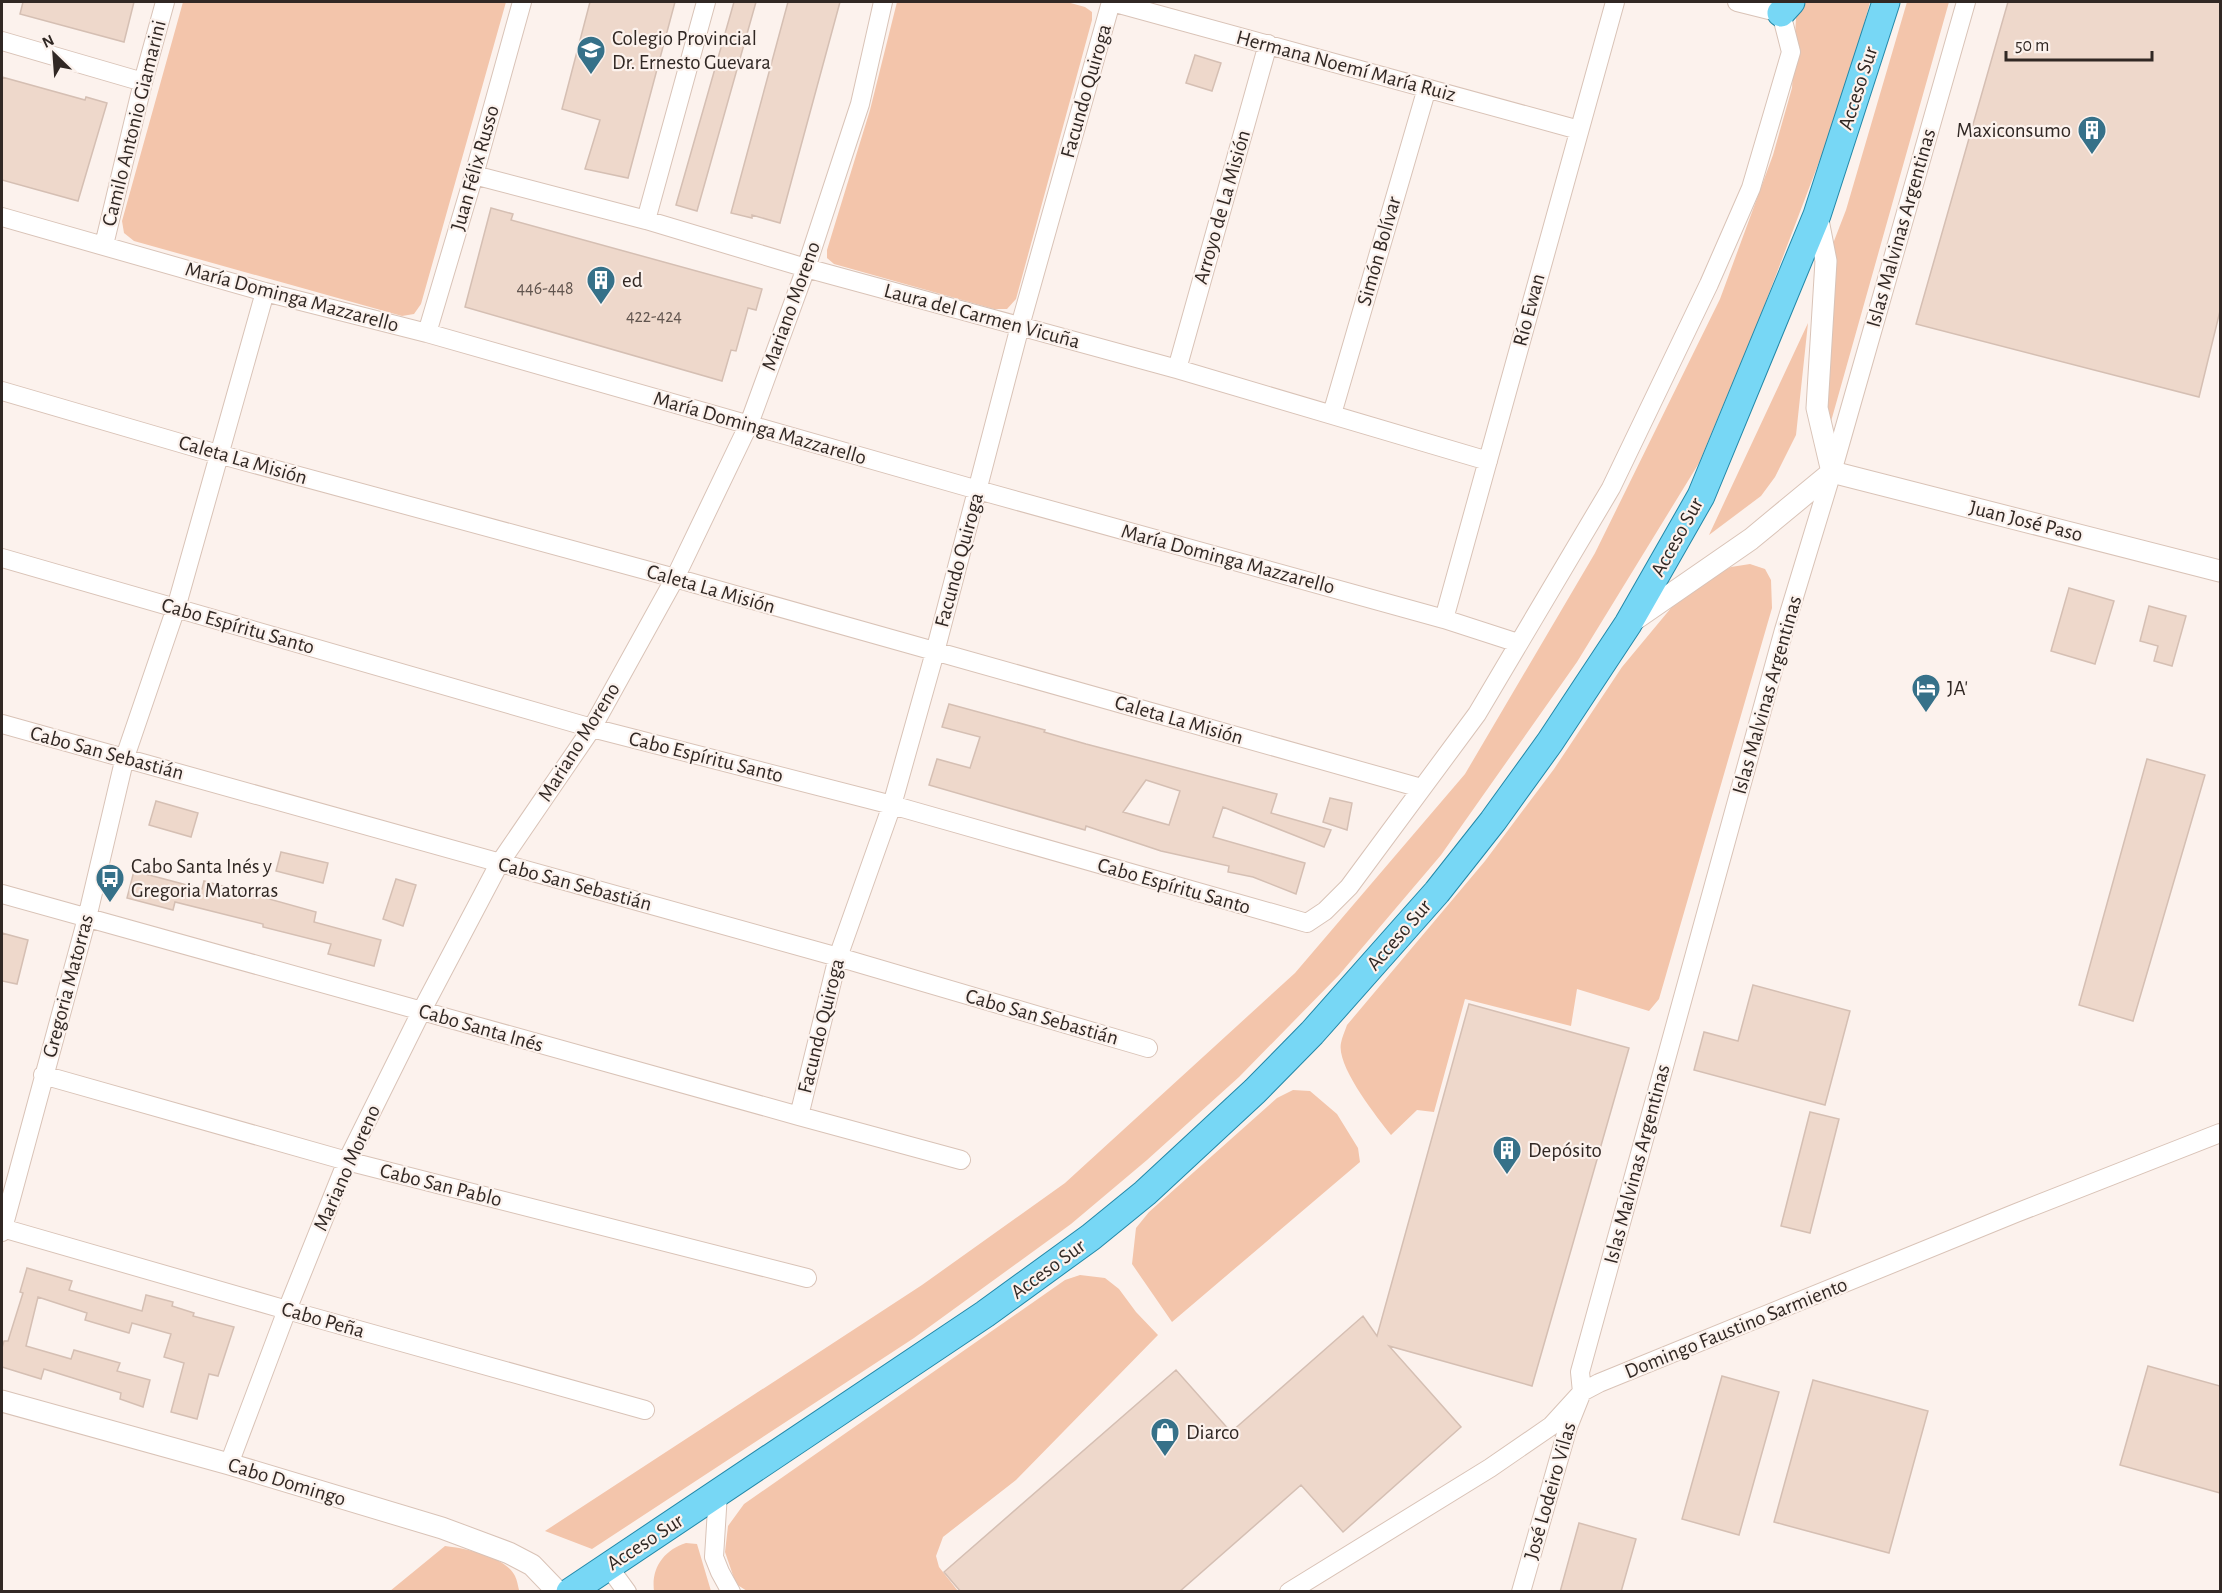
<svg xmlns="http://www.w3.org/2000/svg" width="2222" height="1593" viewBox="0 0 2222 1593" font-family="'Alegreya Sans',sans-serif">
  <rect width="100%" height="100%" fill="#fcf2ed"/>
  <path fill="#f3c5ab" d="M183,2H506L421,304L414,314L402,316L134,241L124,233L122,221Z
    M897,2H1067L1085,7L1092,12V20L1016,299L1007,309H994L834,264L827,258V250L870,110Z
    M1804,2H1870L1846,91L1760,317L1699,463L1577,662L1441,855L1339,975L1239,1077L1147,1160L1071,1224L914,1338L592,1549L545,1531L922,1285L1065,1183L1295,973L1465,774L1595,553L1720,299L1773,155L1792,88L1796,18Z
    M1907,2H1949L1830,425L1826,392L1834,241L1846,210Z
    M1808,323L1796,435L1775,477L1761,496L1709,535Z
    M1750,564L1765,569L1771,580L1772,608L1659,999L1649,1011L1577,989L1571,1026L1465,999L1434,1112L1417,1110L1391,1135C1377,1117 1336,1066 1341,1043C1342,1037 1345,1031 1347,1025L1485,861L1554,769L1622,667L1671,608L1700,582L1731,567Z
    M1293,1090L1310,1091L1337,1114L1358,1148L1360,1162L1172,1322L1132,1264L1136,1228L1149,1212L1277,1098Z
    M1080,1275L1105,1278L1119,1289L1136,1312L1158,1335L1016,1480L943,1537L936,1556L939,1567L958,1591H747L736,1584L725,1552L728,1526L744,1504L1065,1280Z
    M686,1543L697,1544L711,1591H654C651,1568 664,1550 686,1543Z
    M445,1546C465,1548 506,1557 515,1576C517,1580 518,1586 519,1590L390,1591Z"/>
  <path fill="#eed8cb" stroke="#d5bfb3" stroke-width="1.5" fill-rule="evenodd" d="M23,2H134L124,42L20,14Z
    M590,2H675L628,178L585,169L600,120L562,109Z
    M734,2H756L697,211L676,205Z
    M788,2H840L780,223L752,215V218L731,213Z
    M2008,2H2220V311L2199,397L1916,324Z
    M1195,55L1221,63L1212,91L1186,83Z
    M2,77L85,100L86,97L107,103L78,201L2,180Z
    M491,208L513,214L511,220L762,289L756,310L748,308L736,351L731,350L722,381L465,307Z
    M2069,588L2114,601L2095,664L2051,651Z
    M2149,606L2186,616L2172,666L2154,661L2158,646L2140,641Z
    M949,704L1045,730L1044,732L1086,744L1277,794L1271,813L1331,830L1324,847L1223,807L1213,837L1305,863L1296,894L1253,877L1228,872L1229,866L1161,851L1086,826L1085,830L929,785L937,759L970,768L980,737L942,727ZM1146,780L1180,791L1169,825L1123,812Z
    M2147,759L2205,775L2133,1021L2079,1005Z
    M1330,798L1352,803L1347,830L1323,822Z
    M156,801L198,813L191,837L149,825Z
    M281,852L328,863L323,883L276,871Z
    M134,871L202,889L204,881L316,912L314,922L381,940L374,966L328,954L331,944L263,927V924L175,902L173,910L127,898Z
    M396,879L416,885L403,926L383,919Z
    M2,933L28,940L17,984L2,981Z
    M1753,985L1850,1011L1825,1105L1694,1070L1704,1032L1738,1041Z
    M1469,1004L1629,1048L1532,1386L1389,1346L1461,1427L1343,1532L1301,1485L1179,1592H961L944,1572L1176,1370L1231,1432L1363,1316L1377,1336Z
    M1810,1112L1839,1119L1810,1233L1781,1226Z
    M27,1268L72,1281L69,1290L142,1311L146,1295L173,1302L172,1306L194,1313L193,1316L234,1327L218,1376L209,1374L197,1419L171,1412L184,1363L164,1357L171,1334L132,1323L129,1333L85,1320L87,1313L38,1297L26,1346L71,1359L74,1350L120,1363L117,1371L150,1380L143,1407L120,1399L121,1393L44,1369L41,1379L2,1367V1348L4,1341H8L23,1293L20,1292Z
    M2148,1366L2220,1386V1493L2120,1465Z
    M1722,1376L1779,1392L1739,1535L1682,1519Z
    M1813,1380L1928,1411L1889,1553L1774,1522Z
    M1579,1523L1636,1539L1621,1592H1560Z"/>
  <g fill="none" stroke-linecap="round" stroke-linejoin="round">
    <g stroke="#d9c3b7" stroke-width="20">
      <path id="minor" d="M1112,2L1579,130
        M1737,2L1781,13
        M2,41L143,82
        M474,175L646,220L806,268L1177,369L1488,461
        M2,217L265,292L427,333L978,490L1444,619L1518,643
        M646,220L706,2
        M104,245L143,82L165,2
        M427,333L474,175L522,2
        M1177,369L1268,44
        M2,391L218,454L675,578L1421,788
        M1332,414L1427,88
        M2,558L592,728L892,805L1307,923L1325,911L1349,887L1477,714L1611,488L1709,284L1751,188L1791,52L1781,13L1780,2
        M1444,619L1615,2
        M2,724L838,957L1148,1048
        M2,894L799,1116L961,1160
        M43,1075L347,1161L807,1278
        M799,1116L838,957L892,805L935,652L1020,326L1111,2
        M2,1228L287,1310L645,1410
        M2,1232L87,918L125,757L176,608L265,292
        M229,1464L287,1310L347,1161L421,1012L499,864L592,728L675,578L749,424L806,268L860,104L883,2
        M718,1493L714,1557L720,1572L731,1592
        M608,1566L627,1592
        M1289,1592L1490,1468L1551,1426L1582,1392L1599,1383L2016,1213L2220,1133
        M1521,1592L1568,1427L1582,1392L1580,1372L1784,630L1832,472L1966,2"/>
    </g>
    <g stroke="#d9c3b7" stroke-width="23">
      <path id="tertiary" d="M1817,215L1826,261L1817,408L1832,472
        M1832,472L2220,571
        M1631,622L1751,539L1832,472
        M2,1401L229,1464L442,1528L509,1553L532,1565L558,1592"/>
    </g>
    <g stroke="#2388a8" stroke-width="29">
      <path id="primary" d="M1781,13L1791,2
        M570,1592L985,1314L1091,1237L1145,1193L1255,1091L1312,1033L1437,892L1493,821L1550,742L1628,624L1701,496L1817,215L1886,2"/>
    </g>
    <use href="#minor" stroke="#fff" stroke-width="18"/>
    <use href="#tertiary" stroke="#fff" stroke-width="21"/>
    <use href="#primary" stroke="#77d7f5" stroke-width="27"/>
  </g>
  <defs>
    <g id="school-pin" transform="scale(1.5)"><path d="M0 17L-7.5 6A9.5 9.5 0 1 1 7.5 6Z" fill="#367189" stroke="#fcf2ed"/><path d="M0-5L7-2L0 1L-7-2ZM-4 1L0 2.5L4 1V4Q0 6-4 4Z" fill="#fff"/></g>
    <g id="building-pin" transform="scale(1.5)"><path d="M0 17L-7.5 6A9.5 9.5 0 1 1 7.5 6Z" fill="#367189" stroke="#fcf2ed"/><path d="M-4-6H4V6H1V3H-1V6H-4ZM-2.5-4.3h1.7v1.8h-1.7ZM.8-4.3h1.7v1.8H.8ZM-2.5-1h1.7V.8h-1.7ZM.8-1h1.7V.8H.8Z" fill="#fff"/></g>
    <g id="hotel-pin" transform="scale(1.5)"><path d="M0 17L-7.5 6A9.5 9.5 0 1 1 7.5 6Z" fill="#367189" stroke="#fcf2ed"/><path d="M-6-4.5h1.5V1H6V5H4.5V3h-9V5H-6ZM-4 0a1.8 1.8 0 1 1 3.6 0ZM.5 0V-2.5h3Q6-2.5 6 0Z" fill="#fff"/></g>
    <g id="bus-pin" transform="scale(1.5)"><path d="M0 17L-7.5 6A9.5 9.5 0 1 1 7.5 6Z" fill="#367189" stroke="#fcf2ed"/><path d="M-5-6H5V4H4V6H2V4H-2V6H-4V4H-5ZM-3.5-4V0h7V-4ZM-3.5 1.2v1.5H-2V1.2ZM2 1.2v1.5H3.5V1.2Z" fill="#fff"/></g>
    <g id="shop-pin" transform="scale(1.5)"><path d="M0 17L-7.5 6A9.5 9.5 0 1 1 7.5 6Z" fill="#367189" stroke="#fcf2ed"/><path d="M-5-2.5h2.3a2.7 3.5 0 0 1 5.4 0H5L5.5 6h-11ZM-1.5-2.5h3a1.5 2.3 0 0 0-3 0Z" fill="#fff"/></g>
  </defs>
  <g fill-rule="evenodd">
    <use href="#school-pin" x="591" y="50"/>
    <use href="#building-pin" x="2092" y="130"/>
    <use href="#building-pin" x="601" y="280"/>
    <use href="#hotel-pin" x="1926" y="688"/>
    <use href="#bus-pin" x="110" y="878"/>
    <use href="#building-pin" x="1507" y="1150"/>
    <use href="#shop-pin" x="1165" y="1432"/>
  </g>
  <g text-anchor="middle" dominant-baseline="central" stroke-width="4.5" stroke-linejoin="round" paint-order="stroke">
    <g font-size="18" fill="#60544e">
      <text x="545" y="289">446-448</text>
      <text x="654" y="317">422-424</text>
    </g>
    <g font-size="21" fill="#312824" stroke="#fcf2ed" text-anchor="start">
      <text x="612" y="38">Colegio Provincial<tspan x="612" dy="24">Dr. Ernesto Guevara</tspan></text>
      <text x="2071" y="130" text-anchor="end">Maxiconsumo</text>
      <text x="622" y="280">ed</text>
      <text x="1947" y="688">JA'</text>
      <text x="131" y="866">Cabo Santa Inés y<tspan x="131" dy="24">Gregoria Matorras</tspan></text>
      <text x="1528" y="1150">Depósito</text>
      <text x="1186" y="1432">Diarco</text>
    </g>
    <g font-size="21" fill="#312824" stroke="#fcf2ed">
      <text transform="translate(1346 66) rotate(15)">Hermana Noemí María Ruiz</text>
      <text transform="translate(1858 88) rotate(-72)">Acceso Sur</text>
      <text transform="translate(1086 91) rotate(-74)">Facundo Quiroga</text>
      <text transform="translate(134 123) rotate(-76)">Camilo Antonio Giamarini</text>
      <text transform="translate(475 168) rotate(-74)">Juan Félix Russo</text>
      <text transform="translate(1222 207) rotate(-74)">Arroyo de La Misión</text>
      <text transform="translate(1901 228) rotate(-74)">Islas Malvinas Argentinas</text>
      <text transform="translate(1379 251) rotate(-74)">Simón Bolívar</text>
      <text transform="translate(292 297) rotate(15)">María Dominga Mazzarello</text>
      <text transform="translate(791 306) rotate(-70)">Mariano Moreno</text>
      <text transform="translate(1529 310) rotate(-75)">Río Ewan</text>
      <text transform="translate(982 316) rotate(15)">Laura del Carmen Vicuña</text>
      <text transform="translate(760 428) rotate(16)">María Dominga Mazzarello</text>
      <text transform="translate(243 460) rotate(16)">Caleta La Misión</text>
      <text transform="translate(2026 521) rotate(14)">Juan José Paso</text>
      <text transform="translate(1677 537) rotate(-61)">Acceso Sur</text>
      <text transform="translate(1228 559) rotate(15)">María Dominga Mazzarello</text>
      <text transform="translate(959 560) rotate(-75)">Facundo Quiroga</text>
      <text transform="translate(711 589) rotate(16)">Caleta La Misión</text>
      <text transform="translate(238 626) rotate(16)">Cabo Espíritu Santo</text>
      <text transform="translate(1767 695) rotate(-74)">Islas Malvinas Argentinas</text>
      <text transform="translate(1179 720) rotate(16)">Caleta La Misión</text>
      <text transform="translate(579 742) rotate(-58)">Mariano Moreno</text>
      <text transform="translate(107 753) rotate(15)">Cabo San Sebastián</text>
      <text transform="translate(706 757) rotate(14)">Cabo Espíritu Santo</text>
      <text transform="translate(575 884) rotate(15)">Cabo San Sebastián</text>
      <text transform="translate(1174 886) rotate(16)">Cabo Espíritu Santo</text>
      <text transform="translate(1399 935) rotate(-49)">Acceso Sur</text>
      <text transform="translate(68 986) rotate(-75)">Gregoria Matorras</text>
      <text transform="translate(1042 1017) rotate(16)">Cabo San Sebastián</text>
      <text transform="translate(821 1026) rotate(-76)">Facundo Quiroga</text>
      <text transform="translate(481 1028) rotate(16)">Cabo Santa Inés</text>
      <text transform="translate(1637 1164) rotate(-75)">Islas Malvinas Argentinas</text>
      <text transform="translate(347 1168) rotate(-66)">Mariano Moreno</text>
      <text transform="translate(441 1185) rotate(14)">Cabo San Pablo</text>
      <text transform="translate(1048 1269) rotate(-36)">Acceso Sur</text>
      <text transform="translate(323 1320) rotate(16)">Cabo Peña</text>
      <text transform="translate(1736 1328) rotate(-22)">Domingo Faustino Sarmiento</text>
      <text transform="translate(287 1482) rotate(17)">Cabo Domingo</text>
      <text transform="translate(1550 1491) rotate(-74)">José Lodeiro Vilas</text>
      <text transform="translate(645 1542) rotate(-33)">Acceso Sur</text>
    </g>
  </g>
  <rect width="2222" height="1593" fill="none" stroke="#312824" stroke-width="6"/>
  <g transform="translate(54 54) rotate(335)" stroke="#fcf2ed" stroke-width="4.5" paint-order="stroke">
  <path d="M0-4.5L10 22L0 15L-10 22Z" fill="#312824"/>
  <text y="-9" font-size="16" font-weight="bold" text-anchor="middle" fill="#312824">N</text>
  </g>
  <path d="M2006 51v9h146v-9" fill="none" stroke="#312824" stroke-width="3"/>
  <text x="2015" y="51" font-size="18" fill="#312824" stroke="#fcf2ed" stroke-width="4.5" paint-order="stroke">50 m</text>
</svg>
